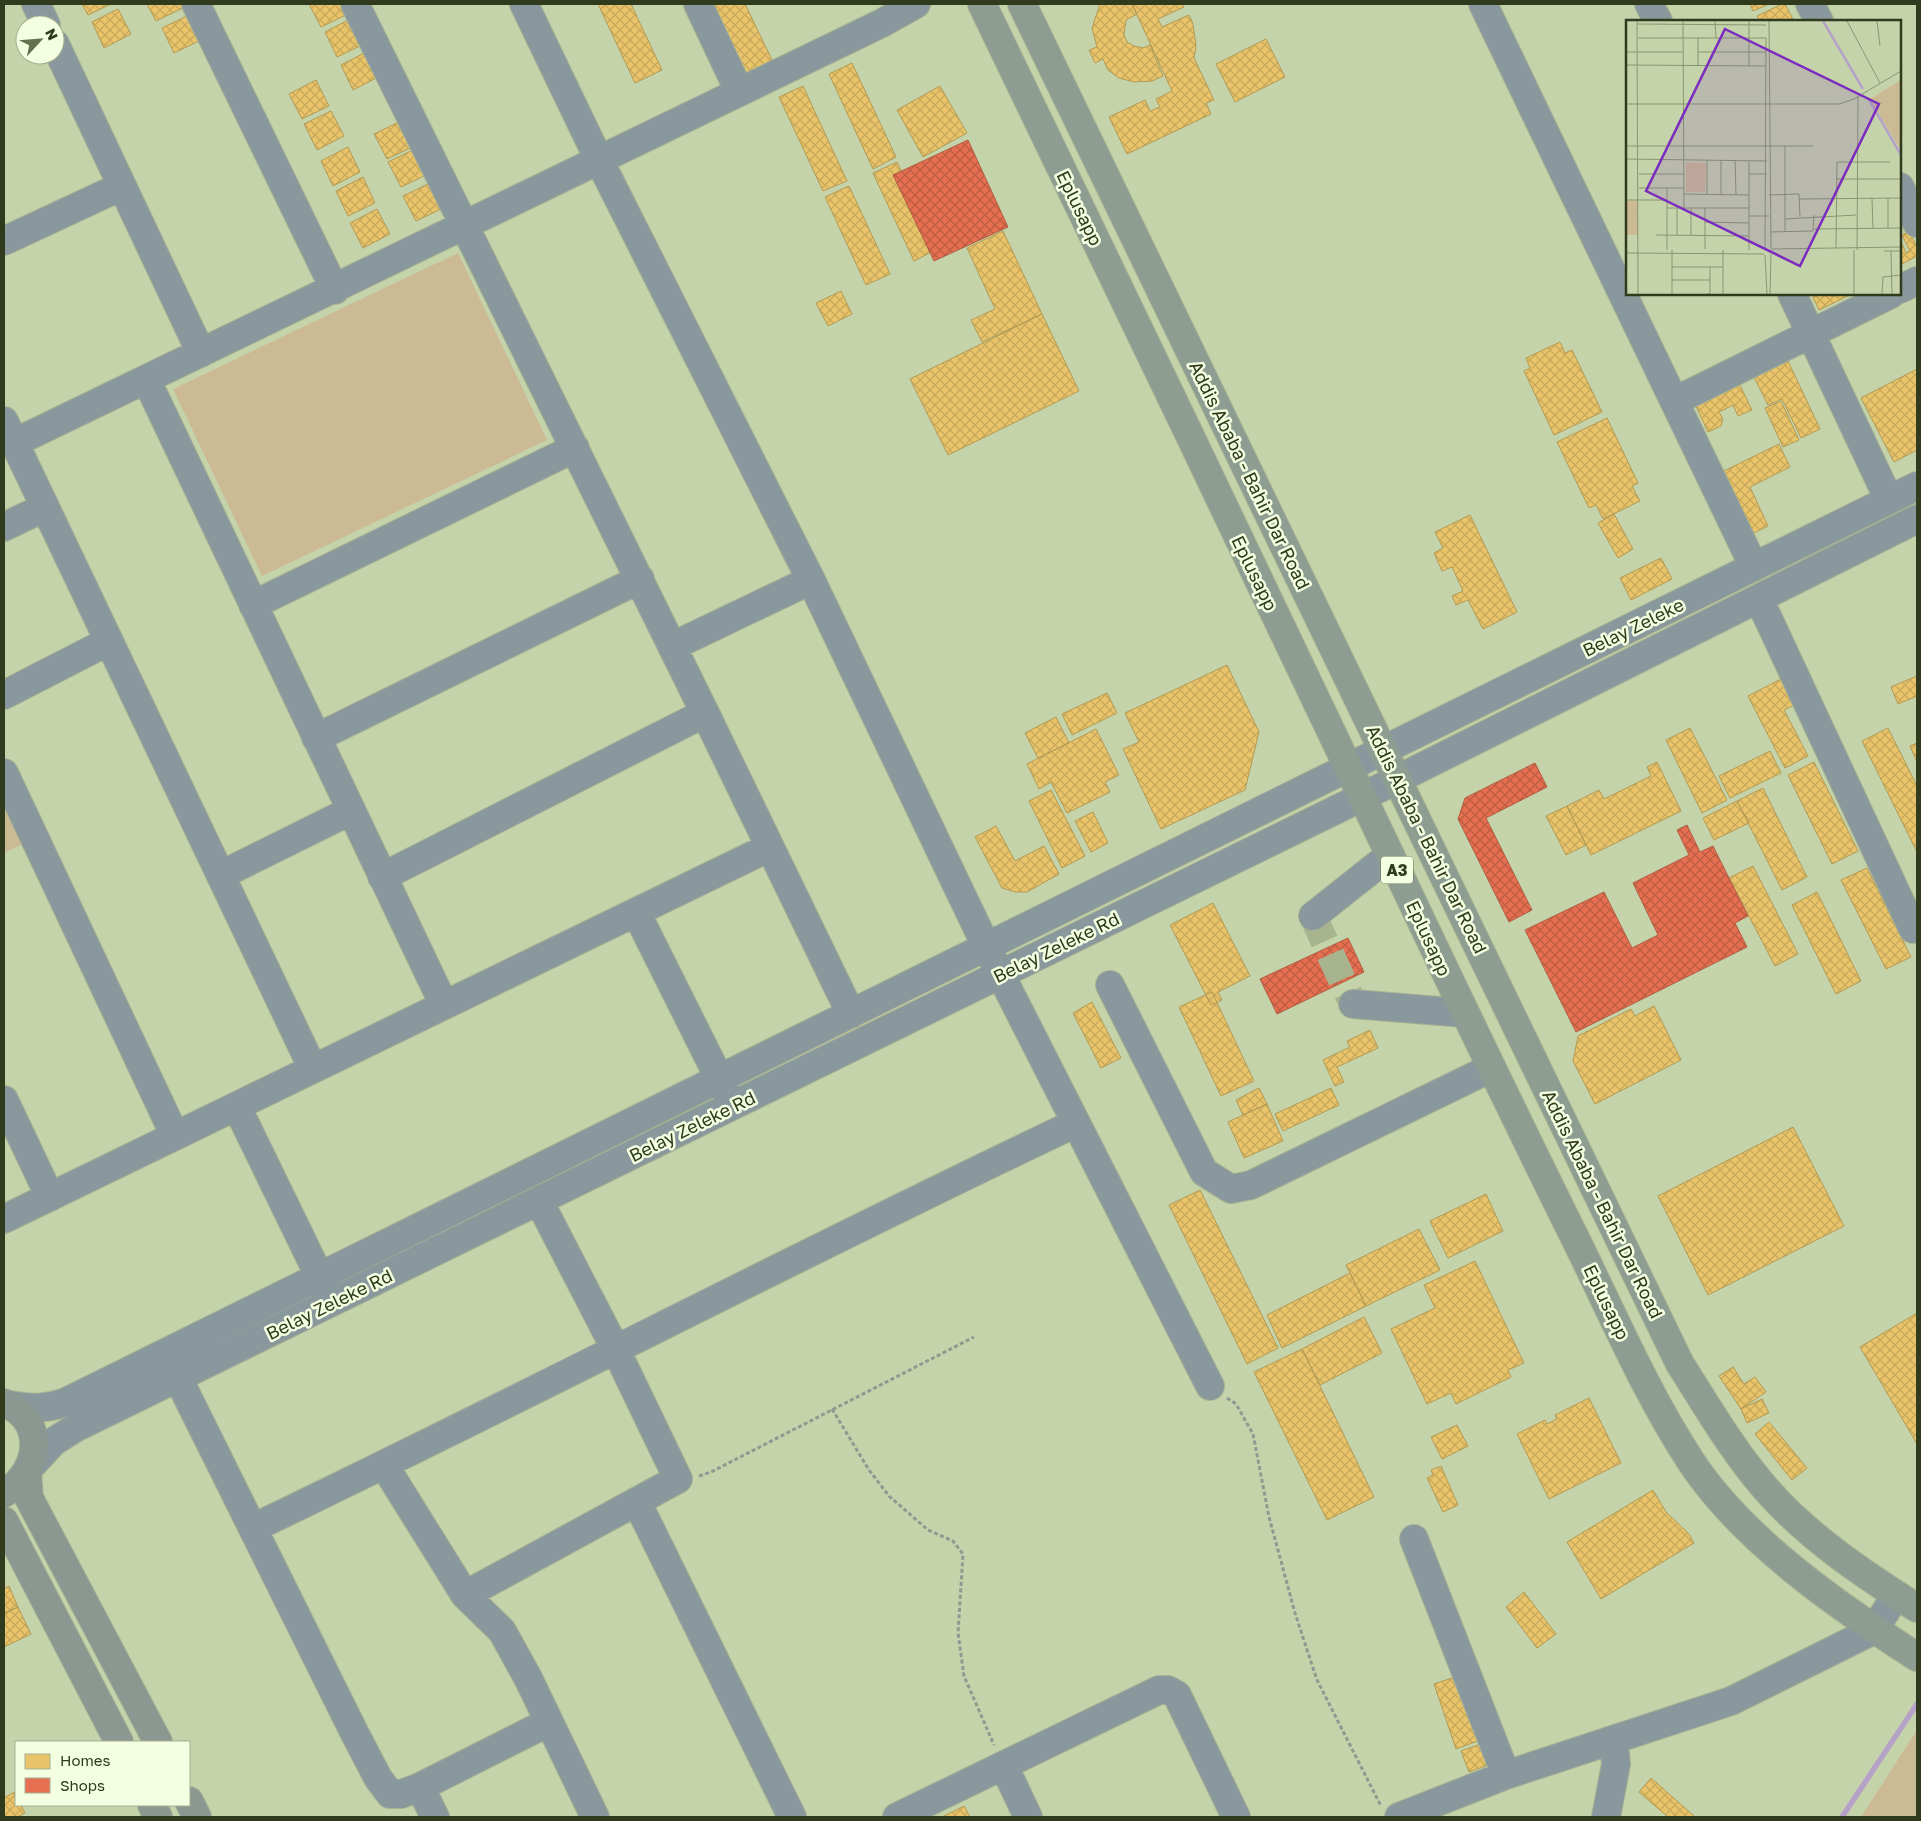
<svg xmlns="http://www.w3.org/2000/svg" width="1921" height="1821" viewBox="0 0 1921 1821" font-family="'Golos Text',sans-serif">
  <defs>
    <pattern id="homes-cross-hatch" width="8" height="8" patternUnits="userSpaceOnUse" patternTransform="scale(1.25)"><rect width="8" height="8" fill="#e9c46a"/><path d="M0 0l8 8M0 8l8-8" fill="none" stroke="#c8a95b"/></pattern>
    <pattern id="shops-cross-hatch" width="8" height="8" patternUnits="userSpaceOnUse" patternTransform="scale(1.25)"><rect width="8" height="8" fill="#e76f51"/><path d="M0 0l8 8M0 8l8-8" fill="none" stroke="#bc5c42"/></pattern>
  </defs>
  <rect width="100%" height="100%" fill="#c5d3ab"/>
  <path fill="#cbba93" d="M458,253L547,440L262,576L173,389Z
    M4,798L25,843L4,853Z
    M1917,1730V1817H1861Z"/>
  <path fill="url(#homes-cross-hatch)" stroke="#b29b53" d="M82,4H111L88,15Z
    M147,4H181L183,8L156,21Z
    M309,4H343L348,14L321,27Z
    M598,4H631L662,70L635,83Z
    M707,4H745L773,62L742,77Z
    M1100,4H1132L1137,14L1126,20L1124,35L1127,42L1134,46L1143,48L1150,45L1163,76L1152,81L1134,82L1119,78L1108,70L1103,59L1095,63L1089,50L1097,47L1092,28Z
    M1132,4H1182L1184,7L1158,19L1162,27L1189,15L1193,24L1196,46L1194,58L1214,100L1206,103L1211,114L1127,154L1109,117L1145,100L1150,111L1160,107L1156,99L1172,91Z
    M1750,4H1769L1753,11Z
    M1782,4H1785L1794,21H1760L1757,16Z
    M118,9L131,34L104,48L92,22Z
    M189,15L201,40L174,53L162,28Z
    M352,18L364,44L337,57L325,32Z
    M1266,39L1285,77L1235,102L1216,64Z
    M368,51L380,76L353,90L341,65Z
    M852,63L896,157L873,169L829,74Z
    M316,80L329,106L302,119L289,94Z
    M803,86L847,181L823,191L779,97Z
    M940,86L967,133L923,157L897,110Z
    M331,111L344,136L317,150L304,124Z
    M401,121L414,146L387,159L374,134Z
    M348,147L360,172L333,186L321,161Z
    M415,149L428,174L401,187L388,162Z
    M897,162L937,249L914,261L873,173Z
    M363,177L375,203L348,216L336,191Z
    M430,183L443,208L416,221L403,196Z
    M849,186L890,274L866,285L825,197Z
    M377,209L390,234L363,248L350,223Z
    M1003,231L1042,314L982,342L971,320L995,309L967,248Z
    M1909,231L1917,247V256L1900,265V239L1906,253L1910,251L1902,235Z
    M841,291L852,314L828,326L816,303Z
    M1820,294H1852L1819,310L1813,297Z
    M1042,314L1079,391L948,455L910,379Z
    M1560,342L1565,353L1572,350L1602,412L1554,435L1524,371L1530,368L1526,358Z
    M1788,361L1820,429L1801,438L1782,399L1768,405L1754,377Z
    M1917,369V450L1894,462L1861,398Z
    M1738,381L1752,410L1738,416L1733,405L1719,412L1723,419L1721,426L1708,432L1694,402Z
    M1781,401L1799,440L1783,447L1765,408Z
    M1607,418L1638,483L1632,486L1640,501L1603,519L1596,505L1589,508L1557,442Z
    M1779,444L1790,467L1750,487L1768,526L1754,533L1724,471Z
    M1614,514L1633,549L1618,558L1598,523Z
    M1470,515L1517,612L1483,629L1468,600L1456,605L1452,596L1463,591L1452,567L1442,571L1434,553L1443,548L1435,532Z
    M1661,558L1672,579L1631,600L1620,578Z
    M1227,665L1259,732L1245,790L1161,829L1123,749L1139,742L1125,713Z
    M1917,676V696L1898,704L1891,687Z
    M1783,678L1796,704L1784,710L1808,756L1785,768L1748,696Z
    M1107,693L1117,713L1072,735L1062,714Z
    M1056,717L1069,743L1038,758L1025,733Z
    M1690,728L1727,800L1702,813L1666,740Z
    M1888,728L1917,786V852L1862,741Z
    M1096,729L1119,775L1105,782L1110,792L1067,813L1051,782L1039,789L1027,764Z
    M1917,743V762L1910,746Z
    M1770,751L1781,773L1730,798L1719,776Z
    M1657,762L1681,811L1591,855L1567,806L1599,790L1604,799L1651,776L1647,767Z
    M1814,762L1858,851L1832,864L1788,775Z
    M1763,788L1807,877L1782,890L1737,801Z
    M1051,790L1085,856L1062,868L1029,801Z
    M1737,801L1749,823L1714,840L1703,818Z
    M1567,806L1586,845L1566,855L1546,816Z
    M1093,812L1108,843L1091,852L1075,821Z
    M996,826L1015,861L1044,846L1059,874L1027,892H1015L1002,888L975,837Z
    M1753,866L1798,954L1775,966L1729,878Z
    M1867,868L1911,957L1886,969L1841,880Z
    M1817,892L1861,981L1836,994L1792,905Z
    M1213,903L1250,976L1218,992L1222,1000L1211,1005L1170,925Z
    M1212,992L1254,1081L1221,1096L1179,1007Z
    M1092,1002L1121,1058L1101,1068L1073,1013Z
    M1654,1006L1681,1060L1595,1104L1573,1061L1578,1036L1631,1009L1635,1016Z
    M1370,1030L1378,1048L1337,1067L1344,1082L1335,1086L1323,1060L1350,1047L1347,1041Z
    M1259,1088L1267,1104L1243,1115L1236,1100Z
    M1331,1088L1339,1105L1283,1131L1275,1114Z
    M1267,1104L1283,1141L1244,1158L1228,1122Z
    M1793,1127L1844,1226L1708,1295L1658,1196Z
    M1200,1190L1278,1348L1247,1364L1169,1205Z
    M1486,1194L1503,1231L1448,1258L1430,1221Z
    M1419,1229L1440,1270L1366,1306L1346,1265Z
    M1475,1261L1524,1363L1508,1370L1511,1377L1456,1404L1451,1393L1427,1404L1391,1329L1435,1308L1424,1285Z
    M1350,1273L1366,1306L1282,1348L1267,1315Z
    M1917,1313V1444L1860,1347Z
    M1364,1317L1382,1353L1320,1385L1302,1349Z
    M1302,1349L1374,1497L1327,1520L1254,1372Z
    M1733,1367L1744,1384L1755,1377L1766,1392L1741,1409L1719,1376Z
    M1589,1398L1621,1463L1549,1499L1517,1434L1545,1420L1547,1424L1557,1419L1555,1415Z
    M1762,1399L1769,1413L1747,1423L1741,1409Z
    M1769,1422L1807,1468L1792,1480L1755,1434Z
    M1457,1425L1468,1446L1442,1459L1431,1437Z
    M1441,1466L1458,1505L1443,1512L1427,1478L1433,1475L1431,1470Z
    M1653,1490L1666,1512L1689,1534L1694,1543L1601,1599L1567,1542Z
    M9,1586L18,1607L4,1613V1589Z
    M1524,1592L1556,1634L1537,1648L1506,1607Z
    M18,1607L31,1634L4,1647V1614Z
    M1461,1675L1483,1739L1456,1749L1434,1684Z
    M1486,1742L1493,1763L1469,1772L1461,1751Z
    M1651,1778L1694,1816V1817H1668L1639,1792Z
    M14,1792L16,1805H21L25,1813L17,1817H4V1798Z
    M964,1806L970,1817H942Z"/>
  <path fill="url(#shops-cross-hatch)" stroke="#b05f41" d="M968,140L1008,227L934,261L893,175Z
    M1535,763L1547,787L1486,818L1532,910L1509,922L1458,819L1465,798Z
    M1687,825L1700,852L1713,846L1748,916L1735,923L1747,947L1576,1032L1525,930L1604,892L1632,948L1658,935L1633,883L1689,855L1677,830Z
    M1348,938L1364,972L1277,1014L1260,979Z"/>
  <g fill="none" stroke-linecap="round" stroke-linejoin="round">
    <path stroke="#b4a3c7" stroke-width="5.5" d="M1842,1817L1917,1704"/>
    <path stroke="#a7b48e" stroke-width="28" stroke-dasharray="28 14" stroke-linecap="butt" d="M1313,916L1353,1004"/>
    <g stroke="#a6b192" stroke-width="30">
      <path id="minor" d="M36,4L46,25
        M196,4L335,290
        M355,4L705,713L851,1014
        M524,4L599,160L811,580L986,946L1210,1386
        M698,4L739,91
        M1483,4L1754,567
        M1649,4L1658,21
        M1810,4L1819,21
        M55,44L201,353
        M1900,187L1917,223
        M4,241L122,186
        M1900,289L1917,281
        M1792,294L1889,500
        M147,381L444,1005
        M1675,401L1891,294
        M4,421L313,1069
        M14,443L882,23L916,4
        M4,527L45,507
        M1759,599L1913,929
        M253,605L575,448
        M673,646L811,580
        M4,695L109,641
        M316,738L640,579
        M4,773L175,1136
        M221,875L350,811
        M382,877L705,713
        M636,912L727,1094
        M1313,916L1390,855
        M1110,985L1204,1172L1231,1189L1251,1185L1491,1068
        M1353,1004L1464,1013
        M4,1100L50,1197
        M237,1107L327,1292
        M4,1219L770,847
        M178,1378L354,1732L378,1778L390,1794H401L420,1787L549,1722
        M10,1405C31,1409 46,1409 66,1402L1917,486
        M384,1465L465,1595L502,1631L528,1678L595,1817
        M31,1466L53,1442L75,1428L1362,797L1917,519
        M637,1502L792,1817
        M253,1528C529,1396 799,1254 1076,1123
        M1414,1539L1506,1775
        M465,1595L678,1479L615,1348L539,1201
        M1004,1766L1028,1817
        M420,1787L435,1817
        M897,1817L1159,1690H1168L1177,1695L1236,1817
        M1399,1817L1506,1775L1731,1701L1874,1630L1896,1595
        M1606,1817L1616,1764L1614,1741"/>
    </g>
    <g stroke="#a6b192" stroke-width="30">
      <path id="major" d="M4,1403C47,1420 41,1472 4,1493
        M27,1472L29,1498L158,1742
        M4,1521L119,1742
        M189,1801L197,1817
        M152,1805L158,1817"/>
    </g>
    <g stroke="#a6b192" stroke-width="30">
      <path id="highway" d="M982,4C1118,288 1257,572 1391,857C1452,986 1513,1113 1576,1240C1613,1315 1646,1393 1692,1463C1744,1541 1839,1607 1917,1657
        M1022,4L1680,1364C1707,1406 1732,1450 1766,1489C1808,1537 1863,1574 1917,1608"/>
    </g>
    <path stroke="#8e9a90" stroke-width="3" stroke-dasharray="4 2.5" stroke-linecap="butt" d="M1227,1398L1236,1404L1253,1434L1269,1517L1295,1613L1317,1680L1381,1806
      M832,1409L869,1470L889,1496L928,1530L953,1541L963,1554L958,1633L964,1676L994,1745
      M699,1476L711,1472L974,1337"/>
    <use href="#minor" stroke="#89989d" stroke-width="28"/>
    <use href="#major" stroke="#8a9891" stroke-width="28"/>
    <use href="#highway" stroke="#8e9d91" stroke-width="28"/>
  </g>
  <g text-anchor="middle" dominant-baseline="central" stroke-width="5" stroke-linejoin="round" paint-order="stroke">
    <rect fill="#f4fee1" stroke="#6b7557" stroke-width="1" x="1381" y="856.5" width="32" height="27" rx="4"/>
    <g font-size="16" font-weight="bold" fill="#303a1c">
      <text x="1397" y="870">A3</text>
    </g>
    <g font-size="18" fill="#303a1c" stroke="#f4fee1">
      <text transform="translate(1080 208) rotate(64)">Eplusapp</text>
      <text transform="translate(1250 475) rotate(64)">Addis Ababa - Bahir Dar Road</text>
      <text transform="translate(1255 573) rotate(64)">Eplusapp</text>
      <text transform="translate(1633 627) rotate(-26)">Belay Zeleke</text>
      <text transform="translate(1427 839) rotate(64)">Addis Ababa - Bahir Dar Road</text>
      <text transform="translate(1429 938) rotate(65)">Eplusapp</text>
      <text transform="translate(1056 947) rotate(-26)">Belay Zeleke Rd</text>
      <text transform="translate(692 1126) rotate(-26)">Belay Zeleke Rd</text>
      <text transform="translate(1603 1204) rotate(64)">Addis Ababa - Bahir Dar Road</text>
      <text transform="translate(1607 1302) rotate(64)">Eplusapp</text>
      <text transform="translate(329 1304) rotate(-26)">Belay Zeleke Rd</text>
    </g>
  </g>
  <g transform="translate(1626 20)">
    <rect width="275" height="275" fill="#c5d3ab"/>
    <path d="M275,60V130L244,79ZM60,142L80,143L79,172H60Z" fill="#cbba93"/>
    <path d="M0,181H12V215H0Z" fill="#cbba93"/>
    <path fill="none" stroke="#b4a3c7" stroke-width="2.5" d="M197,1L237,69M242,78L275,135"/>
    <path fill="none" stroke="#899672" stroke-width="1" d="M11,1L12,274M57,1L58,188M89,1L90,18M143,1L145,228M221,1L254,63M251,1L254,26M11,4L140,5M12,18H140M0,32H57M72,32H140M0,45L140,46M72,46V18M123,46V1M0,84H213L228,79L275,51M0,126H187M159,126V212M0,139L141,141M95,140V174M109,140L110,174M81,141V174M13,154H58M123,154H141M210,159H275M13,168H58M41,168V230M58,174L123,175M143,175L173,174L174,197M262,178V208M173,179L275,178M246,179L247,208M0,180H41M41,188H123M51,188V215M79,188V229M123,196H143M159,199L230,195M79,202L123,203M188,209L275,208M144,212L187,211L188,195M30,215L123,216M65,215V188M139,228L140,18M210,228L211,142H264M145,229L275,227M46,230V274M97,230V274M123,230V141M231,230L232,76M258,231H275M265,231L266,274M0,233L138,234M139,235L141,274M46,247H97M46,260H84M81,274H84V247M144,274L145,234M228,274V230M256,274L257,257L275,255"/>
    <path fill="#7b2cbf" fill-opacity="0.15" stroke="#7b2cbf" stroke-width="2.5" d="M99,9L253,84L174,246L20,171Z"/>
    <rect width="275" height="275" fill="none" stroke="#303a1c" stroke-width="2.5"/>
  </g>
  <rect width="1921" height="1821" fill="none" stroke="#303a1c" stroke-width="10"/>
  <rect x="15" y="1741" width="175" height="65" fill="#f4fee1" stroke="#a6b092"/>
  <rect x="25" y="1754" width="25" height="15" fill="#e9c46a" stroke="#a6b092"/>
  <text x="60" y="1766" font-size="15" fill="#303a1c">Homes</text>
  <rect x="25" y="1778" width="25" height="15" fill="#e76f51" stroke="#a6b092"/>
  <text x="60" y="1791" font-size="15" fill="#303a1c">Shops</text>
  <g transform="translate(40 40) rotate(64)"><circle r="24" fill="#f4fee1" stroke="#a6b092"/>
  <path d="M0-4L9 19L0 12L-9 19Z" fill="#64704e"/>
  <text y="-8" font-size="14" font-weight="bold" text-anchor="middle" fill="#303a1c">N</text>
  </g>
</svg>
